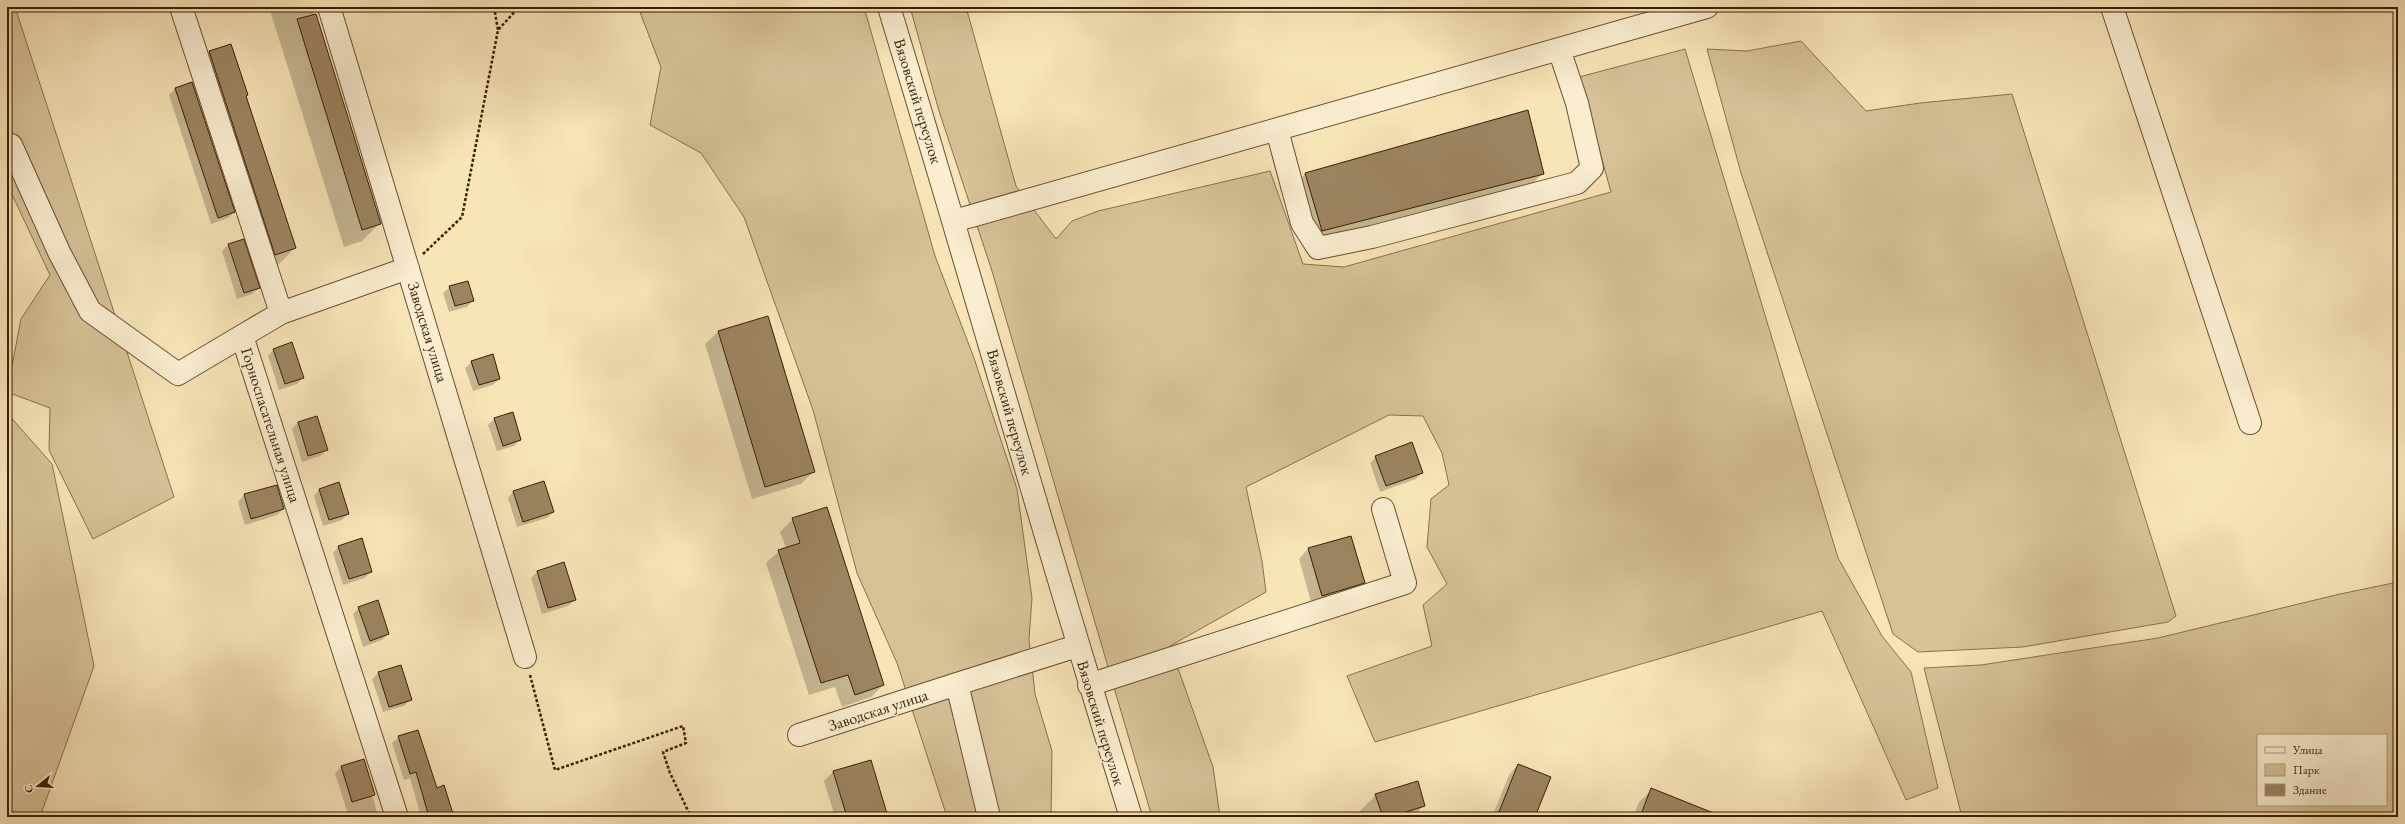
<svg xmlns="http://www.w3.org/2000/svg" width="2405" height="824" viewBox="0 0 2405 824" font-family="'EB Garamond',serif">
  <rect width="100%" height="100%" fill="#f7e4b7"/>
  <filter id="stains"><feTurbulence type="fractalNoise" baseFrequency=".005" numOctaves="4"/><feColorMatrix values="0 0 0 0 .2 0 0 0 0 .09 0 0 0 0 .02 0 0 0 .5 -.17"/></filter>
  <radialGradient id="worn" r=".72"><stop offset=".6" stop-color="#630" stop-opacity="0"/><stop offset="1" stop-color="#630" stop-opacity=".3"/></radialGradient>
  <path fill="#d7c298" stroke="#88704c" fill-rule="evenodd" d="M7,7H15L174,497L93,539L49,450L50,408L7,392L21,319L50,275L7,184Z
    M638,7H864L935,256L974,358L1017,489L1032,598L1029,639L1035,694L1052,751L1051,817H947L897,663L857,573L813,410L744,217L701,153L650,125L661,67Z
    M910,7H966L1016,186L1056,239L1072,221L1098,211L1270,171L1303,264L1344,267L1611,192L1579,77L1685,49L1838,558L1882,636L1911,672L1938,788L1906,800L1822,611L1375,742L1347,676L1432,646L1423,605L1447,584L1427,547L1431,499L1449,485L1442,453L1423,416L1389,415L1246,487L1262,561L1266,592L1170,646L1213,767L1220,817H1152L992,271L939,111Z
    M1801,41L1866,111L1920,103L2012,94L2176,616L2168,622L2023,647L1918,652L1893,634L1741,173L1707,49L1747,51Z
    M7,413L52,464L94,666L40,817H7Z
    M2398,582V817H1962L1924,668L1981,665L2158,638L2340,594ZM2258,735H2386V805H2258Z"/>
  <path fill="#0003" d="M269,7H312L380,223L362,241L344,247Z
    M231,45L245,97L295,248L277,266L191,70L209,52Z
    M192,83L234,212L228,218L211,224L169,95L175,89Z
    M1543,173L1530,186L1310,243L1293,186L1305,174Z
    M243,240L259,288L252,294L237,299L222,251L228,245Z
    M450,287L473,300L467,307L449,312L443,293Z
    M768,317L814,471L801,484L752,499L705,344L718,332Z
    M274,349L303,377L297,384L279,390L268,356Z
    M472,362L499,379L493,385L473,391L465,368Z
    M495,418L520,439L514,446L497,451L488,425Z
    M298,422L327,450L320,456L302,462L292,429Z
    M1376,457L1422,472L1416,479L1380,492L1370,463Z
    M276,486L283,509L277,515L245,525L238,502L244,495Z
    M320,489L348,514L342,520L323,526L314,496Z
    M514,491L553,512L547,518L517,527L508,498Z
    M793,519L883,685L871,697L842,707L835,687L809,695L766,563L779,551L786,548L780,532Z
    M339,546L371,571L365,578L343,585L333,553Z
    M1308,549L1364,582L1354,592L1312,605L1299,559Z
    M538,571L575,600L568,606L542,614L531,578Z
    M359,608L388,634L382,640L363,647L353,614Z
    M379,673L411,699L404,706L383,712L372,679Z
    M399,737L436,789L452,817H421L410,778L404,780L392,743Z
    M363,760L378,817H349L335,773L341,767Z
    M1518,765L1534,817H1492L1509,775Z
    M833,772L886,817H835L824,781Z
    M1652,790L1721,817H1633L1639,802Z
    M1376,795L1424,805L1413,817H1359L1358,813Z"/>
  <path fill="#9c8460" stroke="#391d01" d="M316,14L381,224L362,230L297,19Z
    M231,44L248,95L246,96L296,248L275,255L209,51Z
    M192,82L235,212L218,218L175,88Z
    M1528,110L1544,174L1322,231L1305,173Z
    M244,239L260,288L244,293L228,244Z
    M468,281L474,301L455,306L449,286Z
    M768,316L815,472L765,487L718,331Z
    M292,342L304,378L285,384L273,349Z
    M493,354L500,379L479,385L471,361Z
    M513,412L521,440L503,446L494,418Z
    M317,416L328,450L308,456L298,422Z
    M1412,442L1423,473L1386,486L1375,456Z
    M544,481L554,512L523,522L513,491Z
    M339,482L349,514L329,520L319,489Z
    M277,485L284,509L251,519L244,494Z
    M827,507L884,685L855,695L848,675L821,683L778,550L800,543L792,518Z
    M1351,536L1365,583L1322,596L1308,548Z
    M362,538L372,572L349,579L338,546Z
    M564,562L576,600L548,608L537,571Z
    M378,600L389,634L370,641L358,607Z
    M401,665L412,700L389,707L378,672Z
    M418,730L437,788L444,785L454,817H429L416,772L410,774L398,736Z
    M364,759L375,795L352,802L341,766Z
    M871,760L888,817H847L833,771Z
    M1518,764L1551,777L1535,817H1497Z
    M1418,781L1425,806L1390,817H1383L1375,794Z
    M1651,788L1721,816V817H1640Z"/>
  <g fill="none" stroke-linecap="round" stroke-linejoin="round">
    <g stroke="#684f2e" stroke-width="24">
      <path id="minor" d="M181,7L281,313L242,336L397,817
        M329,7L525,657
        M889,7C971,276 1047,548 1131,817
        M2112,7L2250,423
        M1277,130L1302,223L1318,248L1372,237L1577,183L1592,168L1577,103L1559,49
        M11,145L59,252L90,311L178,374L242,336
        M954,221L1707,7
        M281,313L408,268
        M1089,685L1405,583L1383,509
        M799,735L957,684
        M989,817L957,684L1077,646"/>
    </g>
    <path stroke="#391d01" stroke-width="2.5" stroke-dasharray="3 2" stroke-linecap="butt" d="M494,7L498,30
      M423,254L462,217L498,30L519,7
      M530,675L555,770L683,726L686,743L663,752L670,773L691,817"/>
    <use href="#minor" stroke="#faedd0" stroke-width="22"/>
  </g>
  <g text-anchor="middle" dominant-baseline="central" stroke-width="3" stroke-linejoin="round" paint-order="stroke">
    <g font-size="16" fill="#391d01" stroke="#faedd0">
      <text transform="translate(918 101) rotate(73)">Вязовский переулок</text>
      <text transform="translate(428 332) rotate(73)">Заводская улица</text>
      <text transform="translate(1010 412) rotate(74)">Вязовский переулок</text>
      <text transform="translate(271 425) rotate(72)">Горноспасательная улица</text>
      <text transform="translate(878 710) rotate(-18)">Заводская улица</text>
      <text transform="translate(1101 723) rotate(73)">Вязовский переулок</text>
    </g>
  </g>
  <rect width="2405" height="824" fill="none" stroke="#f7e4b7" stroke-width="24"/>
  <rect x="8" y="8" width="2389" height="808" fill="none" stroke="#391d01" stroke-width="2"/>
  <rect x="12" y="12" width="2381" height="800" fill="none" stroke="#391d01"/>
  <rect x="2257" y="734" width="130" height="72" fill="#faedd0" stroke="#ad9a7d"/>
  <rect x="2265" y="747" width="20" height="6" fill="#faedd0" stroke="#ad9a7d"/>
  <text x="2293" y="754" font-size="12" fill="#391d01">Улица</text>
  <rect x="2265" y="764" width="20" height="12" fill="#d7c298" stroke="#ad9a7d"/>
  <text x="2293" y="774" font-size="12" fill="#391d01">Парк</text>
  <rect x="2265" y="784" width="20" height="12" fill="#9c8460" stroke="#ad9a7d"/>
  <text x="2293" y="794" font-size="12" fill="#391d01">Здание</text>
  <g transform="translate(38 786) rotate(252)" stroke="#faedd0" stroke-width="3" paint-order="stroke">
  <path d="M0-3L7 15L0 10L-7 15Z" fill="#391d01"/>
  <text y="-6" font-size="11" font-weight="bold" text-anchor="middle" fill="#391d01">С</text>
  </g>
  <rect width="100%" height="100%" filter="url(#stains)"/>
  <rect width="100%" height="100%" fill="url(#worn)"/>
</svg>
